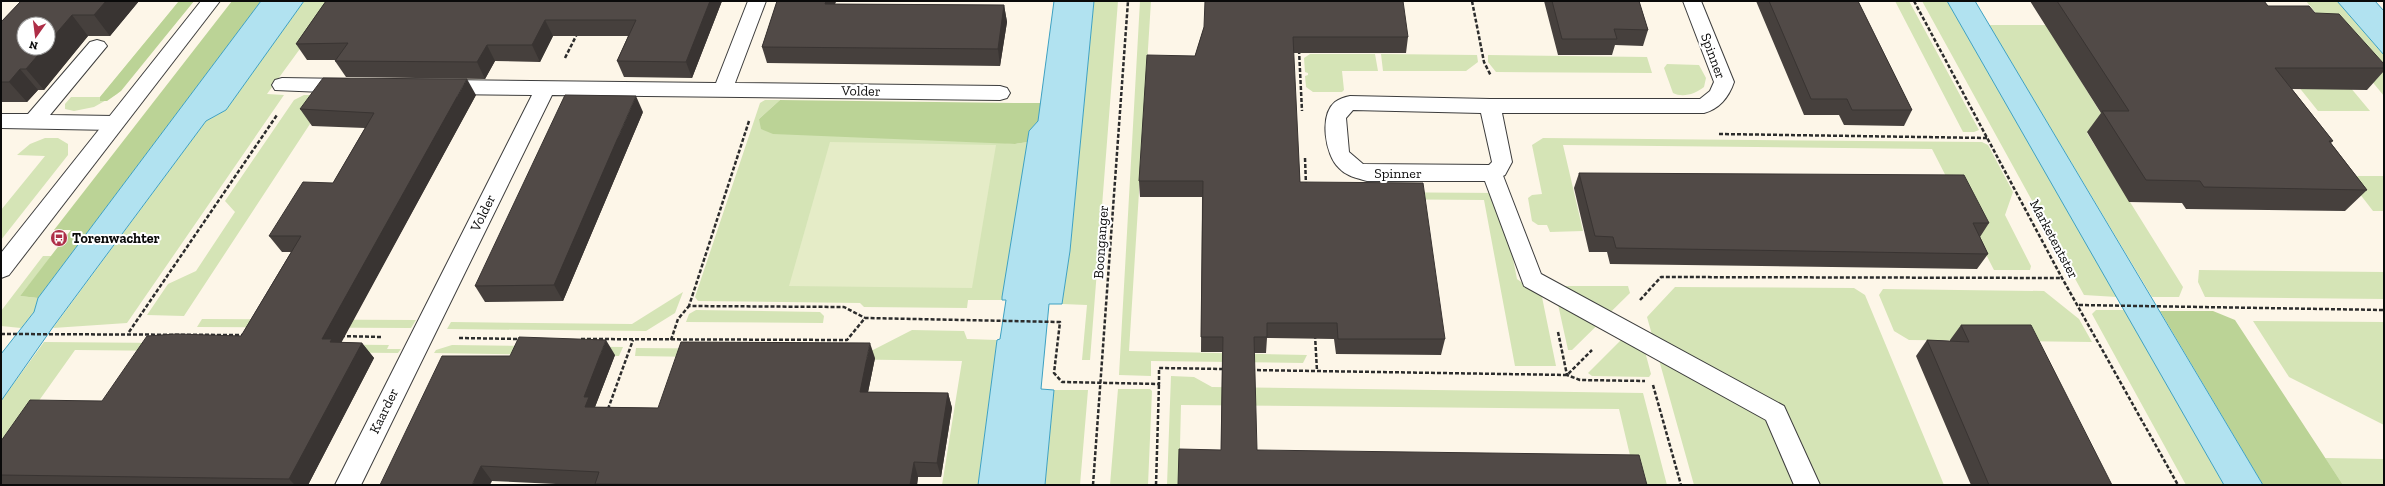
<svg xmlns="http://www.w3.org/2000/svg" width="2385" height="486" viewBox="0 0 2385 486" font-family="'Zilla Slab',serif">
  <rect width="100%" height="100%" fill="#fdf6e8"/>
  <path fill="#d5e4b6" d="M179,1H194L117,94L94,107L74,111L65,109V104L71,97H100Z
    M304,1H330L321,20L267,94L284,95L127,323L53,328L206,121L226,110Z
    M1094,1H1118L1090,360H1082L1087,305L1062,304L1070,251Z
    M1140,1H1151L1129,351L1307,355L1303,363L1151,361V376L1119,375Z
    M1895,1H1909L1979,130L1974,132H1963Z
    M1922,1H1947L2117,297L2084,295Z
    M2306,1H2337L2384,55V96Z
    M1989,25H2126L2079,78L2100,112H2108L2087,133L2183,287L2179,297H2152Z
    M1310,54H1375L1378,71H1342L1344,90L1342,92H1313L1306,87L1305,76L1308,75V73L1305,72L1304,58Z
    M1381,54L1477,55L1478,62L1466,71H1383Z
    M1488,55L1647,57L1652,73L1496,72L1488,62Z
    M1667,64L1699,65L1706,78L1704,87C1695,94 1683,98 1673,93L1664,68Z
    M2294,81H2345L2370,111H2318Z
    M304,95H329L184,316L147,315L168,284L196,271L235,212L225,201L294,100Z
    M765,100H780L759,119L1015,144L1028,142L1002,300H968L967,308L864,307L860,303L698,301L695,297L760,103Z
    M45,138H58L68,144V155L1,240V210L45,156L17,155L30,144Z
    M1543,138L1982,142L1988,145L2013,192L2005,215L2031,266L2030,270H1994L1932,149L1563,145L1583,231L1550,232L1547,225H1538L1532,221L1528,198L1532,195L1542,194L1532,145Z
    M2346,176H2384V211H2373Z
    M1355,192L1500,193L1517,279L1542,297L1556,366H1515L1484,200L1356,199Z
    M43,256H52L20,296L38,298L34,312L21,328L1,326V311Z
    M2199,270L2384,272V299L2205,297L2198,282Z
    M1554,286H1628L1630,293L1572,350H1568Z
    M1675,287L1854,288L1865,295L1944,485H1694L1647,317Z
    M1883,289L2044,291L2079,319L2092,342L1909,340L1894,331L1879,295Z
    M683,292L675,313L646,331L447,329L451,322L632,324Z
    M696,310L820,312L824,316L823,323L686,322L689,314Z
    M2096,310H2124L2224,485H2186L2092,314Z
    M202,319L416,320L411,328L197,327Z
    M2253,321L2384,322V425L2289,377Z
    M1635,326L1639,329L1651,374L1649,377L1592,376L1588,373Z
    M912,330L964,331L967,339L997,340L978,485H942L962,361L635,356L636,348L873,350Z
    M44,342L389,345L387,349H401L398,353L75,350L1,454V401Z
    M452,345L623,347L619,356L434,353L436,350Z
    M1171,376L1194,377L1212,387L1643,393L1667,485H1637L1619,409L1181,405L1179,485H1167Z
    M1118,389H1150L1152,391L1148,485H1110Z
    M1054,390H1088L1080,485H1045Z
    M2325,458L2384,459V485H2343Z"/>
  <path fill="#bbd396" d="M179,1H194L121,91L107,101H100V97Z
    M232,1H261L38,298L20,296L71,230H54Z
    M780,100L1014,103H1041L1038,121L1029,131L1028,142L1015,144L773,134L761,129L759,119Z
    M2160,311H2213L2235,320L2343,485H2263Z"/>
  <path fill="#e5ecc7" d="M830,142L996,145L972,288L789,286Z"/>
  <path fill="#b1e2f0" stroke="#3ea1c2" d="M261,1H304L226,110L206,121L53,327L1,401V354L34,312L38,298Z
    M1054,1H1094L1070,251L1062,304H1049L1041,389L1054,390L1045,485H978L997,340L1000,339L1006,300H1002V297L1029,131L1038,121Z
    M1947,1H1975L2263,485H2224Z
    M2337,1H2375L2384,11V55Z"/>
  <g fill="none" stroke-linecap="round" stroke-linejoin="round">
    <g stroke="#3d3d3d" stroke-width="2">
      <path id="service" d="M97,40L104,42L107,46L50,115L114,116L121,118L124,123L121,128L114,130L1,128V114H28L90,42Z
        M1492,165L1499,168L1502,173L1541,274L1784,406L1820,485H1794L1766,420L1524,286L1482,173L1485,168Z"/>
    </g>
    <g stroke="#3d3d3d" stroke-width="2">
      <path id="minor" d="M748,1H766L735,83L1000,86L1007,88L1010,93L1007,98L1000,100L552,95L361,485H335L532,95L443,94L436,92L433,87L436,82L443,80L716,83Z
        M1683,1H1701L1734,82C1729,97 1719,109 1704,113H1502L1512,162L1505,175L1492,181H1367C1357,178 1346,176 1339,168C1325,155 1319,115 1335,102C1339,99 1345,97 1350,96L1490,99H1700L1710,91L1714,82ZM1353,110L1481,113L1492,162L1489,165L1363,164L1349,152L1346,118Z
        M282,78L347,79L354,81L357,86L354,91L347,93L275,90L272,85L275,80Z"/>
    </g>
    <g stroke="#3d3d3d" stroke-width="2">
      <path id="tertiary" d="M201,1H220L9,275L1,278V253Z"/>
    </g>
    <path stroke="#2c2c2c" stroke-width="2.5" stroke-dasharray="4 2" stroke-linecap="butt" d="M1472,1L1484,62L1491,76
      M1914,1L2062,278L2178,485
      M1299,50L1302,111
      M565,58L577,34
      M749,121L689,306L844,307L865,318
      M1719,134L1988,138
      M1305,158L1306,185
      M1640,300L1661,277L2062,278
      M2079,305L2384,310
      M129,332L277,115
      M1558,332L1567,375L1580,380L1645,381
      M1,334L244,335
      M1315,335L1317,371
      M341,336L382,337
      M459,338L520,339
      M581,339L847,340L865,318L1060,322L1054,373L1062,382L1159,384V368L1224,369
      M671,340L678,319L689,306
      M1251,370L1567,375L1592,350
      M1653,385L1681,485
      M608,409L633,340
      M1093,485L1128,1
      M1156,485L1159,384"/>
    <use href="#service" fill="#fff" fill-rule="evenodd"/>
    <use href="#minor" fill="#fff" fill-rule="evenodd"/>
    <use href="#tertiary" fill="#fff" fill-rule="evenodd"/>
  </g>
  <path fill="#46403d" d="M21,1H139L110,36H88L44,90H38L27,102H1V22Z
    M326,1H722L692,78L624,77L617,61L628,36H553L540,62L495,61L485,79L346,77L335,61L336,60H307L296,44Z
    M777,1H836L835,4L1004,5L1007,22L1000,66L767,63L762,47Z
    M1544,1H1639L1648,30L1643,46L1615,45L1612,55H1558Z
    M1756,1H1858L1912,110L1904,126L1844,125L1839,115H1804Z
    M2030,1H2264L2268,6L2315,13L2384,64V71L2367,90L2292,89L2333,141L2331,143L2367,190L2345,211L2186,209L2182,203L2129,202L2087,132L2101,113Z
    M1204,27L1408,37L1406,53H1293L1300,182L1445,339L1441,355L1336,354L1334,339L1267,338L1266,353H1254L1221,450L1222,352H1201L1202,197H1140L1139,181L1195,56Z
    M476,95L341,342L362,343L374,358L308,485H1V475L102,401L241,336L291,252H282L269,236L333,183L365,128L312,126L300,109Z
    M643,112L563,301L485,302L475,286Z
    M1579,173L1989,223L1980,237L1988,254L1977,269L1610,264L1607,252H1589L1574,188Z
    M1961,325L2112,485H1971L1916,356L1927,340L1950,341V340Z
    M615,355L595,407L658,408L875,358L868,392L948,393L952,408L941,477H918L917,485H577L492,481L380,485L510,356Z"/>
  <path fill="#393432" d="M106,1H139L110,36L94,15Z
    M710,1H722L692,78L686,62Z
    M826,1H836L830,20L825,4Z
    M1004,5L1007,22L1000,66L998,49Z
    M72,15L88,36L44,90L26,69L44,48H48V43Z
    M545,20L553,36L540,62L532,45Z
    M487,45L495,61L485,79L477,62Z
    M20,69L38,90L27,102L9,82Z
    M467,79L476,95L339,347L322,339Z
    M636,96L643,112L563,301L554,285Z
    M606,340L615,355L595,407H585L584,397Z
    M362,343L374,358L308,485H295L289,479Z
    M870,343L875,358L865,407L860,392Z
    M948,393L952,408L941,477L937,463Z
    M914,462L918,477L917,485H910Z
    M481,466L492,481L490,485H472Z"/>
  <path fill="#514a47" stroke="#393432" d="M21,1H106L94,15H72L48,43V24H24V48H44L26,69H20L9,82H1V22Z
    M326,1H710L686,62L617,61L636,20H545L532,45H487L477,62L335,61L348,43L296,44Z
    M777,1H826L825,4L1004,5L998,49L762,47Z
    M1205,1H1403L1408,37H1293L1300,182L1423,183L1445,339H1338L1337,323H1267V337H1254L1257,450L1639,455L1647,485H1178L1179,449L1221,450L1223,337H1201L1203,181H1139L1147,55L1195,56L1204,27Z
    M1552,1H1639L1648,30L1614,29L1617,39H1562Z
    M1769,1H1858L1912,110H1852L1847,99H1811Z
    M2057,1H2264L2268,6H2309L2315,13L2339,14L2384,64V68H2275L2333,141H2329L2367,190L2204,187L2200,181L2146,180L2102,111H2129Z
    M323,78L467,79L322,339H332L330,342L362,343L289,479L1,475V441L30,400L102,401L147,336L176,334L241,336L301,236H269L303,182L333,183L374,113L300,109Z
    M565,95L636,96L554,285L475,286Z
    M1579,173L1964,175L1989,223H1973L1988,254L1616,248L1613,237L1595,236Z
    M1961,325H2031L2112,485H1989L1927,340L1969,342Z
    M519,337L606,340L584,397H589L585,407L658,408L681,342L870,343L860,392L948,393L937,463L914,462L910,485H724L595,484L599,472L481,466L472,485H380L442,356H510Z"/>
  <defs>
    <g id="bus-disc" transform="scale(0.9)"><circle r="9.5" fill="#ae2e47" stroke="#fff"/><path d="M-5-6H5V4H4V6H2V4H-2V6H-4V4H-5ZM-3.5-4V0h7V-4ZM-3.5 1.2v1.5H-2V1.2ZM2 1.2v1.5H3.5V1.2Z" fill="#fff"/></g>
  </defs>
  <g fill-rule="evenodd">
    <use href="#bus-disc" x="59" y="238"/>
  </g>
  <g text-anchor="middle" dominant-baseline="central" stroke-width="4" stroke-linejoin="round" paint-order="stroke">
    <g font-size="14" fill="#0a0a0a" stroke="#fff">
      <text transform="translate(1713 56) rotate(70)">Spinner</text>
      <text transform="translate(861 91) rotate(1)">Volder</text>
      <text x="1398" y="173">Spinner</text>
      <text transform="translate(483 213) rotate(-64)">Volder</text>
      <text transform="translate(2054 239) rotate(62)">Marketentster</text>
      <text transform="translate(1101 242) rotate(-86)">Boonganger</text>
      <text transform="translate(384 411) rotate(-64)">Kaarder</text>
    </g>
    <g font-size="14" font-weight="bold" fill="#0a0a0a" stroke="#fff" text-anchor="start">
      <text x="72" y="238">Torenwachter</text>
    </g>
  </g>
  <rect width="2385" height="486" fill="none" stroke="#0a0a0a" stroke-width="4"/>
  <g transform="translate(36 36) rotate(194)"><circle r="19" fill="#ffffff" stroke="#9d9d9d"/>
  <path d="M0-3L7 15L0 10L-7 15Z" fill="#ae2e47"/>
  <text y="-6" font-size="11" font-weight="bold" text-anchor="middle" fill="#0a0a0a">N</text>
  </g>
</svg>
